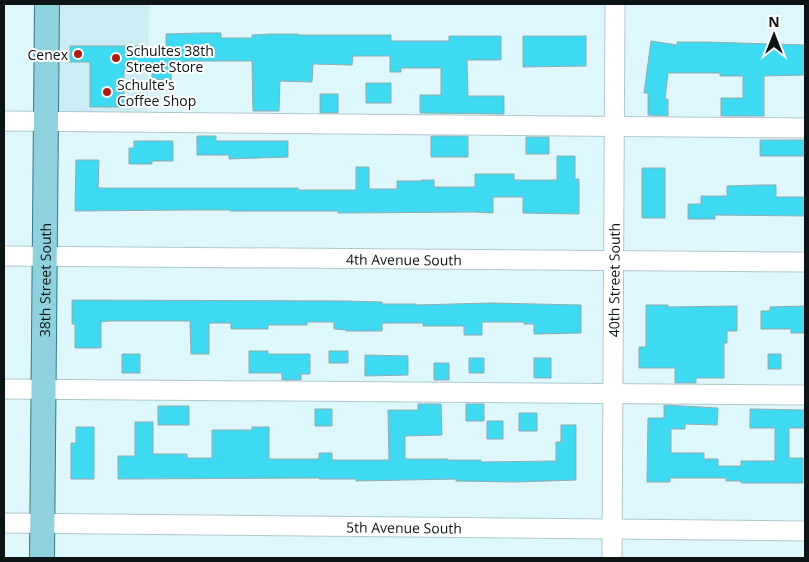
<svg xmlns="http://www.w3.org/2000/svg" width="809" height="562" viewBox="0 0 809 562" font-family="'Open Sans',sans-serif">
  <rect width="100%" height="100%" fill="#def7fc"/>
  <path fill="#cbedf3" d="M47,4H149L148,123L46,122Z"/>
  <path fill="#3ddaf1" stroke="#93abaf" d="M202,33H221V38H252V35L271,34H298V35H391V41H449V36H501V60H467L468,96H504V114L420,113V95H441V68H401V72H390V56H353L352,65L313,64L312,82L280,81L279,111H253L252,61H185V63H172L171,80L152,79V70H124V107H90V62H70V46H139V55H166V34Z
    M523,36H586V66L523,67Z
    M651,41L677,45V42H706L805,45V75L764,76V116H721V98H743V76H720V73H668L665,99H668V116L648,115V93H644Z
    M366,83H391V103H366Z
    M320,94H338V113H320Z
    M197,136H216V141H288V157L229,159V155H197Z
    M431,136H468V157H431Z
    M526,137H549V154H526Z
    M760,140H805V156H760Z
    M134,141H173V161H152V164H129V148H134Z
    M557,156H575V179H579V214L523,213V197H493V213L475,212L338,213V211H230V210H189L75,211L76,160H99L98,188H298V190H356V167H369V189H397V181H421V180H434V187H475V174H514V180H557Z
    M642,168H665V218H642Z
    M761,185H776V197H805V216L715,215V219H688V204H701V196H727V186Z
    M72,300L347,301L382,302V304H416V305L491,303L581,305V333L534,334V324H524V322H482V335H464V326H423V323H382V331H346V330L334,329V322H307V325H268V329H231V323H209V354H191L190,321H108L101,322V348H75V324H72Z
    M646,305H668V307L737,306V331H727V343H724V378H696V383H675V368H639V347H646Z
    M805,306V333H791V329H761V311H770V307Z
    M249,351H268V354H310V374H301V380H282V373H249Z
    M329,351H348V363H329Z
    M122,354H140V373H122Z
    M768,354H781V369H768Z
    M365,355L408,356V375L365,376Z
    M469,358H484V373H469Z
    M534,358H551V378H534Z
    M434,363H449V380H434Z
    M418,404H441L442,435L405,436V459H448V460H481V462L556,461V442H561V425H576V480L514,482L456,481V479L356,481V479H319V478L118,479V456H135V422H153V454H187V458H212V430H252V427H269V459H319V453H332V460H389L388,410H418Z
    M466,404H484V421H466Z
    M664,405L718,408L717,425L685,424V429H671V453H704V459H718V466H741V461H775V428H750V409L805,410V428H789V458H803V483H741V481H726V478H670V482H647L648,418H664Z
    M158,406H189V425H158Z
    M315,409H332V426H315Z
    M519,413H537V431H519Z
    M487,421H503V439H487Z
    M76,427H94V479H71V443H76Z"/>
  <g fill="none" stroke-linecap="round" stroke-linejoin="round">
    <g stroke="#afc8cc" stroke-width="21">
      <g id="minor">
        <path d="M4,121L805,128"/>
        <path id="s1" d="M4,256L805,262"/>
        <path d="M4,389L805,395"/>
        <path id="s2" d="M4,523L805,531"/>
        <path id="s3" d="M612,558L615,4"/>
      </g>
    </g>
    <g stroke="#317b87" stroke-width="26">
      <g id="major">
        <path id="s4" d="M42,558L47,4"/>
      </g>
    </g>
    <use href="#minor" stroke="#fff" stroke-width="19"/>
    <use href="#major" stroke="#8fd1dc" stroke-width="24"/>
  </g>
  <g fill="#ad1c12" stroke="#fff" stroke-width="2">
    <circle cx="78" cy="54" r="5"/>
    <circle cx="116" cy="58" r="5"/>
    <circle cx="107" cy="92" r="5"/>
  </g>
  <g text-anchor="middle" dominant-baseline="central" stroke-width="4" stroke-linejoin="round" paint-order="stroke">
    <g font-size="14" fill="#0c1416" stroke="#fff" text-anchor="start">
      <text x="126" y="50">Schultes 38th<tspan x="126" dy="16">Street Store</tspan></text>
      <text x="68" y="54" text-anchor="end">Cenex</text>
      <text x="117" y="84">Schulte's<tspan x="117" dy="16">Coffee Shop</tspan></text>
    </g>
    <g font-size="14" fill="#0c1416" stroke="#fff">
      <text stroke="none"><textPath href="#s1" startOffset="400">4th Avenue South</textPath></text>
      <text stroke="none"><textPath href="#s4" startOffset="278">38th Street South</textPath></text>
      <text stroke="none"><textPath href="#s3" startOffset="278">40th Street South</textPath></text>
      <text stroke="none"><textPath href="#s2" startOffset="400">5th Avenue South</textPath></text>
    </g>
  </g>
  <rect width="809" height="562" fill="none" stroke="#0c1416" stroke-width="10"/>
  <g transform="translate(774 35)" stroke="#ffffff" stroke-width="4" paint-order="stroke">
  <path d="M0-4L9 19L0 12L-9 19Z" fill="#0c1416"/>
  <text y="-8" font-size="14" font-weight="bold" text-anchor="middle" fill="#0c1416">N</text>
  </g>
</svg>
